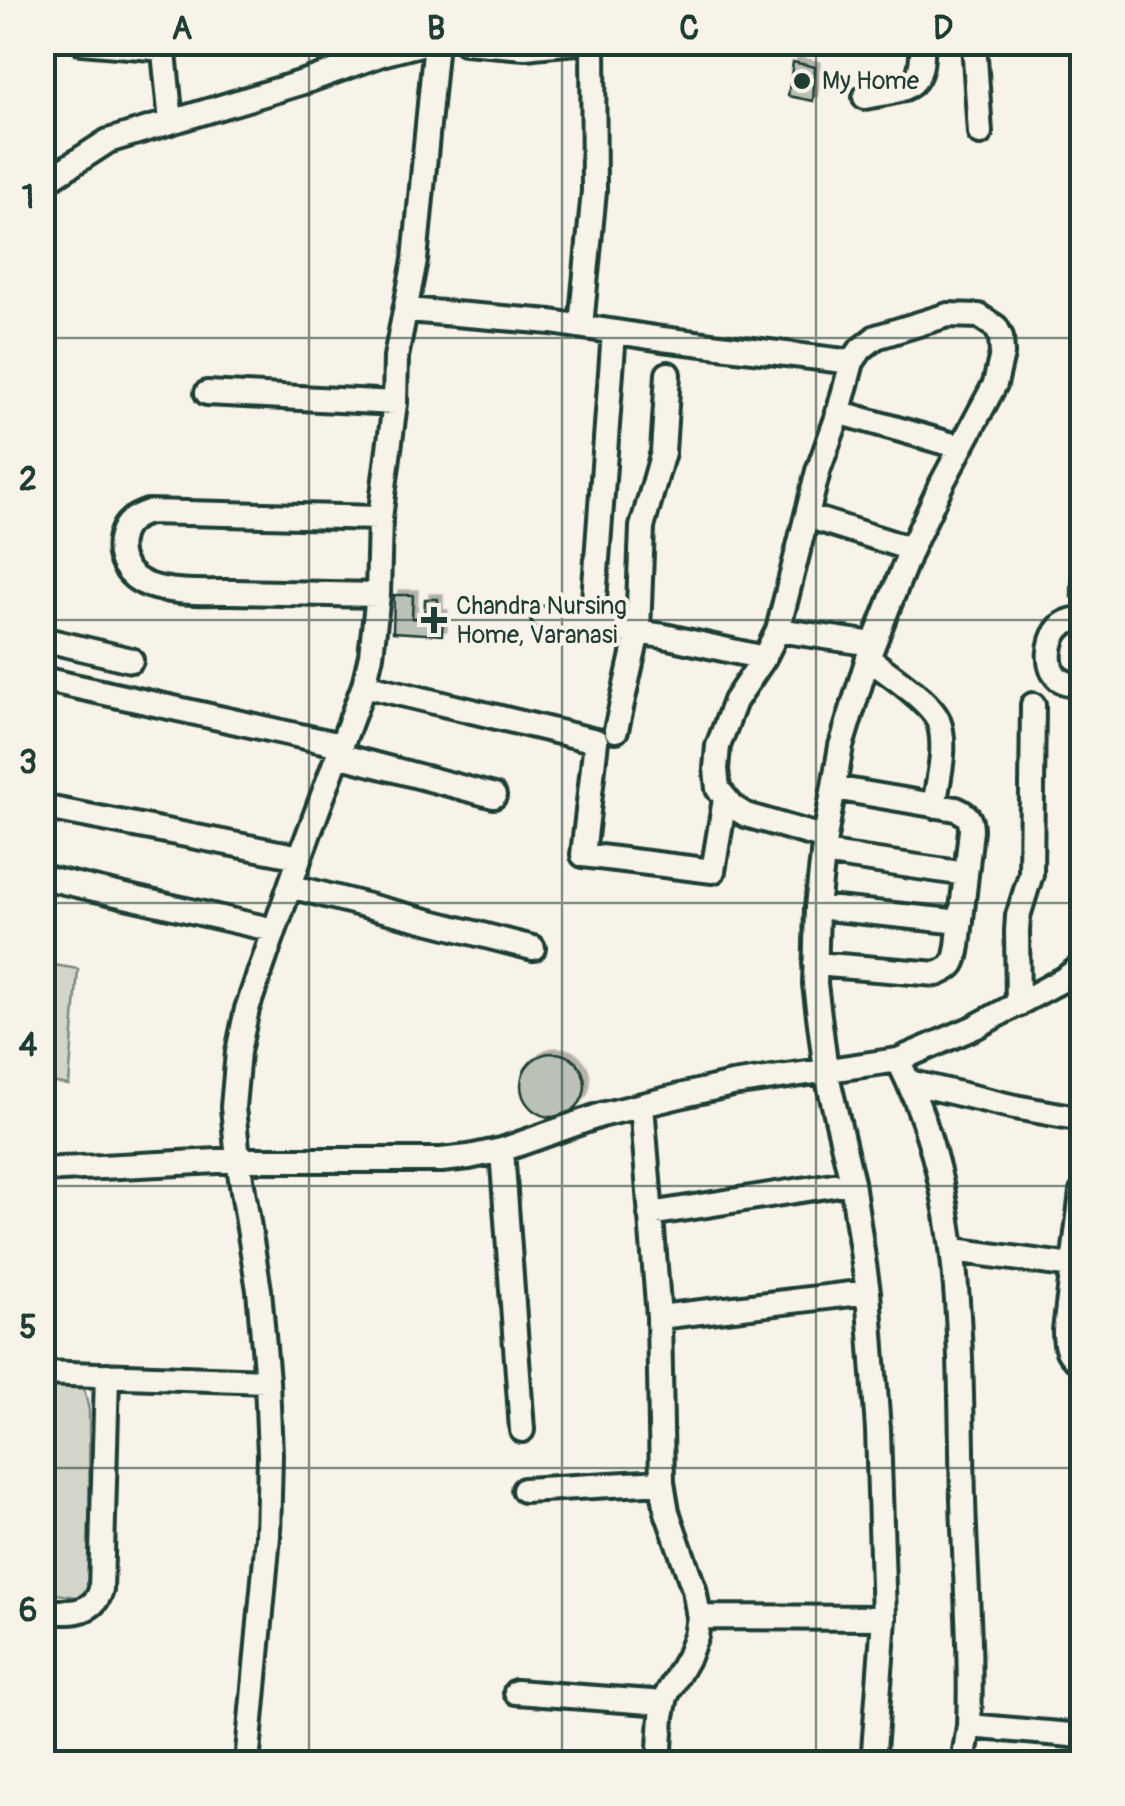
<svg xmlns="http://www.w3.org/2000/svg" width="1125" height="1806" viewBox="0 0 1125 1806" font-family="Pangolin,sans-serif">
  <defs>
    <filter id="shadow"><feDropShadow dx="4.5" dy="-4.5" stdDeviation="0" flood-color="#0004"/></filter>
  </defs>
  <rect width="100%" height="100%" fill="#f7f3e8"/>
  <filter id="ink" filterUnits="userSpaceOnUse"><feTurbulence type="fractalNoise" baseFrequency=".01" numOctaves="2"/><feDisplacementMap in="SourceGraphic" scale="20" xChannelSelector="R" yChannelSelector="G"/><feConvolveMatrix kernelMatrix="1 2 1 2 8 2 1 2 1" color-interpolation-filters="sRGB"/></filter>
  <g filter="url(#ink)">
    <path fill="#d3d5ca" stroke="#79897f" stroke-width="2.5" d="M43,963L78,969L69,1085L43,1081Z
      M42,1382L83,1384L89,1410L90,1599L43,1592Z"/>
    <path fill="#bbc1b6" stroke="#1f3d34" stroke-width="2.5" filter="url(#shadow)" d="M793,62L815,67L813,101L788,96Z
      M1073,323H1082V353L1073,352Z
      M1071,376H1082V409H1070Z
      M1075,415H1082V598L1071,597Z
      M394,595H413L412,618L424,619L425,599H438V614L443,615L442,635L393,632Z
      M521 1085a32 32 0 1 1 64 0a32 32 0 1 1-64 0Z"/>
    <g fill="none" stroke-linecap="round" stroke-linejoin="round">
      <g stroke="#1f3d34" stroke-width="30">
        <path id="minor" d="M82,42L164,49
          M163,42L171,122
          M465,42L525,47L577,42
          M974,42L980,133
          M865,97C907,89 924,91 922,42
          M42,184L108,141L310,80L385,53L428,42
          M407,310L551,322L662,339L852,362L861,349L876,337L948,315L979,316L996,327L1001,337L1002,354L995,384L942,483L911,549L868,658L841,746L825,838L817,907L815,984L826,1071L852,1182L868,1292L878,1430L884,1618L873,1764
          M581,326L594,191L593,42
          M207,393L395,403
          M838,412L960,447
          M807,516L911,549
          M378,595C329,594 281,593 232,592C205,592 173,594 148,585C127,577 115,558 121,536C125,522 134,517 148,512L380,518
          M544,619L664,636L764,658
          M1082,619C1074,620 1066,621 1060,627C1048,640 1045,668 1059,679C1066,684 1075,685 1082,687
          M592,626L614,332
          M778,630L873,644
          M42,639L131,660
          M868,658C886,672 929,700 938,720C948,745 938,780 934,806
          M42,679L341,745
          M364,685L596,741L583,855L713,871L725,799
          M616,730L638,632L642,527L663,452L668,374
          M338,755L494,796
          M42,807L300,857
          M825,838L746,815L733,807L718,789L716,769L718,746L735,701L764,658L778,630L818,471L837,418L852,362
          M823,853L966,874
          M42,877L274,930
          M290,886L533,948
          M817,907L961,922
          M815,964L937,974C954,967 955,964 958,946L971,830C971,818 967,814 956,809L834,788
          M1018,1005L1017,931L1018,916L1031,874L1033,705
          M898,1060C967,1195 959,1352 963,1499C965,1575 972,1650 969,1726L1082,1736
          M909,1082L1015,1107L1082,1119
          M642,1105L659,1317L662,1482L667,1512L694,1589L699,1617L884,1618
          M502,1150L522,1430
          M42,1170L238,1160H441L469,1157L502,1150L601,1115L688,1094L732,1084L898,1060L975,1027L1064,979L1082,966
          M1082,1192L1065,1331C1065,1347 1067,1356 1082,1363
          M650,1214L852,1182
          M954,1250L1072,1266
          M659,1317L868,1292
          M42,1373L267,1381
          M524,1490L662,1482
          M42,1611C66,1613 93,1616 101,1590L107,1375
          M516,1692L664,1703
          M247,1764L268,1536L270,1455L267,1381L259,1290L238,1160L233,1107L238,1052L247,1009L300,857L364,685L371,655L378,595L380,518L395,403L396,357L415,260L436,42
          M659,1764L662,1716L666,1696L688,1657L696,1636L699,1617
          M963,1764L969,1726"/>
      </g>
      <use href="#minor" stroke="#f7f3e8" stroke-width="22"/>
    </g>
  </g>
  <path fill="none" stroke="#1f3d34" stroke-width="2.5" stroke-opacity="0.55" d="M309,42V1764M562,42V1764M816,42V1764M42,338H1082M42,620H1082M42,903H1082M42,1186H1082M42,1468H1082"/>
  <g fill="#1f3d34" stroke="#f7f3e8" stroke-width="4">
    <circle cx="802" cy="81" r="10"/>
    <path d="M429 605h10v10h10v10h-10v10h-10v-10h-10v-10h10z"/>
  </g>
  <g text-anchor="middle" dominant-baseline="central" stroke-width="8" stroke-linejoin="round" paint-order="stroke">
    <g font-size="25" fill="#1f3d34" stroke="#f7f3e8" text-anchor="start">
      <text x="822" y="81">My Home</text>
      <text x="456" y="606">Chandra Nursing<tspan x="456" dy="29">Home, Varanasi</tspan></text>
    </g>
  </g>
  <rect width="1125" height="1806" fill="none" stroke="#f7f3e8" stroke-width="110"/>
  <rect x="55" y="55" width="1015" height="1696" fill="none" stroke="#1f3d34" stroke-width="4"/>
  <g font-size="32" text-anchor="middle" font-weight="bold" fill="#1f3d34">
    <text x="182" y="39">A</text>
    <text x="436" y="39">B</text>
    <text x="689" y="39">C</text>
    <text x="943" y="39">D</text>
    <text x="28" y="208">1</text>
    <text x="28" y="490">2</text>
    <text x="28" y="773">3</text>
    <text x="28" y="1056">4</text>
    <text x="28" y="1338">5</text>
    <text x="28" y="1621">6</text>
  </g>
</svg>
